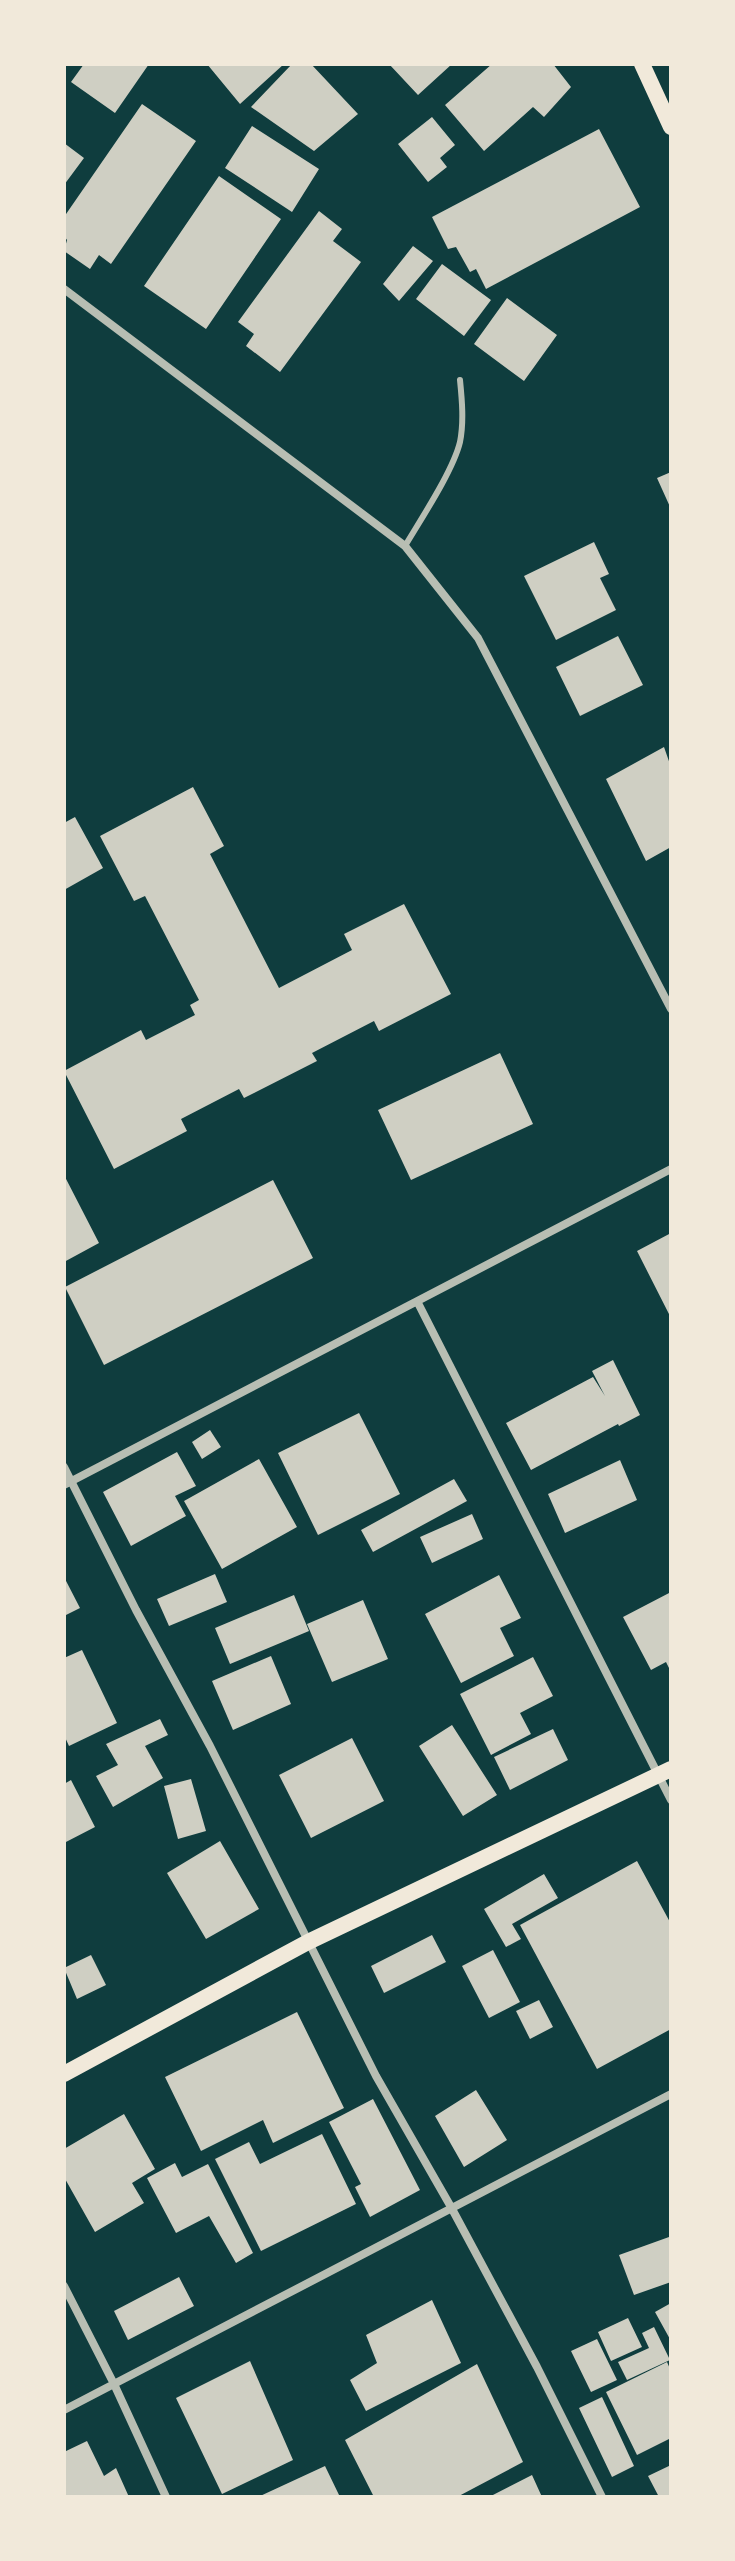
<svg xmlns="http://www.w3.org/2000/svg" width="735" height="2561" viewBox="0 0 735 2561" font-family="'Varela Round',sans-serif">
  <rect width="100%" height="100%" fill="#0f3d3e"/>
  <path fill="#cfcfc3" d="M84,64H149L115,113L71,82Z
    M207,64H284L240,104Z
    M292,64H311L358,114L314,151L251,107Z
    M389,64H452L418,95Z
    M492,64H553L571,87L544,117L533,107L484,151L445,105Z
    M142,104L196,141L111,264L99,255L90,269L64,251L67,240L64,236V217Z
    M432,117L455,145L440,158L447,167L428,182L398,144Z
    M252,126L319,169L292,212L225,168Z
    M599,129L640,207L486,289L476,269L470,272L456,247L448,249L432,217Z
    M64,143L84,158L64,185Z
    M219,176L281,219L206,329L144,286Z
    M319,211L342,229L333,241L361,262L280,372L246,346L254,334L238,322Z
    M413,246L433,261L399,301L383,284Z
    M442,264L491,300L464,336L416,299Z
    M507,298L557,335L524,381L474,344Z
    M671,472V509L657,478Z
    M594,542L609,574L600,578L616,610L556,640L524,576Z
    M618,636L643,685L580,716L556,667Z
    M664,747L671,767V847L646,861L606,779Z
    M193,787L224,846L210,854L279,988L352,950L344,934L404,904L451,994L379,1031L374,1021L312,1053L317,1061L244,1098L239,1089L181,1119L187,1131L114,1169L64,1071L141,1030L146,1040L195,1015L190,1005L199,1000L145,896L134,901L100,836Z
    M75,817L103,868L64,890V823Z
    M500,1053L533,1124L411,1180L378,1110Z
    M64,1175L99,1243L64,1262Z
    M273,1180L313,1258L104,1365L65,1287Z
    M671,1233V1318L637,1251Z
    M613,1360L640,1415L619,1426L618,1424L531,1470L506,1423L593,1377L605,1396L592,1371Z
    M359,1413L400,1494L318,1535L278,1453Z
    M210,1430L221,1447L202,1459L192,1442Z
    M177,1452L196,1486L175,1496L186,1516L131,1546L103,1492Z
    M259,1459L297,1527L222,1569L184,1501Z
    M620,1460L637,1500L565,1533L548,1494Z
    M454,1479L467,1501L373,1552L361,1530Z
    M472,1514L483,1539L432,1563L420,1537Z
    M215,1574L227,1602L169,1626L157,1599Z
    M499,1575L521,1618L500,1628L514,1656L461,1683L425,1614Z
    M64,1577L80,1608L64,1616Z
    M671,1592V1672L666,1662L651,1670L623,1617Z
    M294,1595L309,1631L230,1664L215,1628Z
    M363,1600L388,1659L332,1682L307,1624Z
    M82,1650L117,1723L69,1746L64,1735V1658Z
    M271,1656L291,1704L233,1730L212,1681Z
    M533,1657L553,1696L520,1713L531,1734L491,1755L460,1694Z
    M160,1719L168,1735L145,1746L163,1778L113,1807L96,1776L118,1765L106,1744Z
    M452,1725L497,1795L463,1816L419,1746Z
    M553,1729L568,1760L510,1790L494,1757Z
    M352,1738L384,1801L311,1838L279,1775Z
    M191,1779L206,1831L178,1839L164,1786Z
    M71,1780L95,1827L64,1843V1784Z
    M220,1841L259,1909L206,1939L167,1873Z
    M637,1861L671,1924V2029L597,2069L520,1925Z
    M544,1874L558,1898L512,1924L521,1939L506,1947L484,1909Z
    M432,1935L446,1962L384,1993L371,1966Z
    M493,1950L520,2002L489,2018L462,1966Z
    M91,1955L106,1985L77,1999L64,1968Z
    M539,2000L553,2027L530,2039L516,2011Z
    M297,2012L344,2108L273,2143L263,2120L201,2151L165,2077Z
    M476,2090L507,2140L464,2167L435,2116Z
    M373,2099L420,2190L370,2217L355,2187L361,2184L329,2122Z
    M124,2114L155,2169L132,2183L144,2203L95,2232L64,2177V2149Z
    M322,2134L356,2204L261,2251L215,2159L249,2142L260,2164Z
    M175,2163L182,2177L208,2164L253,2253L236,2263L209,2216L176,2233L147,2178Z
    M669,2237L671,2282L634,2295L619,2255Z
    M179,2277L194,2306L128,2340L114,2311Z
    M432,2300L461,2363L366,2411L350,2380L377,2363L366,2335Z
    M671,2303V2341L655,2312Z
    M628,2318L642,2347L611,2361L598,2332Z
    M654,2327L670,2360L627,2380L618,2362L649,2348L642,2333Z
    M597,2339L617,2380L591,2392L571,2351Z
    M250,2361L293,2460L222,2494L176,2398Z
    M667,2362L671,2371V2438L637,2455L606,2392Z
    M477,2364L523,2462L457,2497H374L345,2440Z
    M602,2397L634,2466L612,2477L579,2408Z
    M87,2441L104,2476L116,2468L129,2497H64V2452Z
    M671,2465V2497H659L648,2476Z
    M325,2466L340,2497H258Z
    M532,2475L542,2497H489Z"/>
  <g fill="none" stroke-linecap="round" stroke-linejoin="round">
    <path stroke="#b8beb3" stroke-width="6" d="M405,546C421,519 453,471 460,442C464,422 462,400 460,380"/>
    <path stroke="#b8beb3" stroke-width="8" d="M64,289L405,546L478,638L671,1009
      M418,1303L671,1800
      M64,1467L136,1610L210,1746L376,2076L451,2207L537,2367L602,2497
      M64,1485L671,1169
      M64,2286L114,2384L166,2497
      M64,2410L671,2094"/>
    <path stroke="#f1e9da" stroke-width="16" d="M642,64L671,127
      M64,2074L308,1942L671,1769"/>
  </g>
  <rect width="735" height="2561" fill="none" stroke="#f1e9da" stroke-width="132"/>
</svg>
